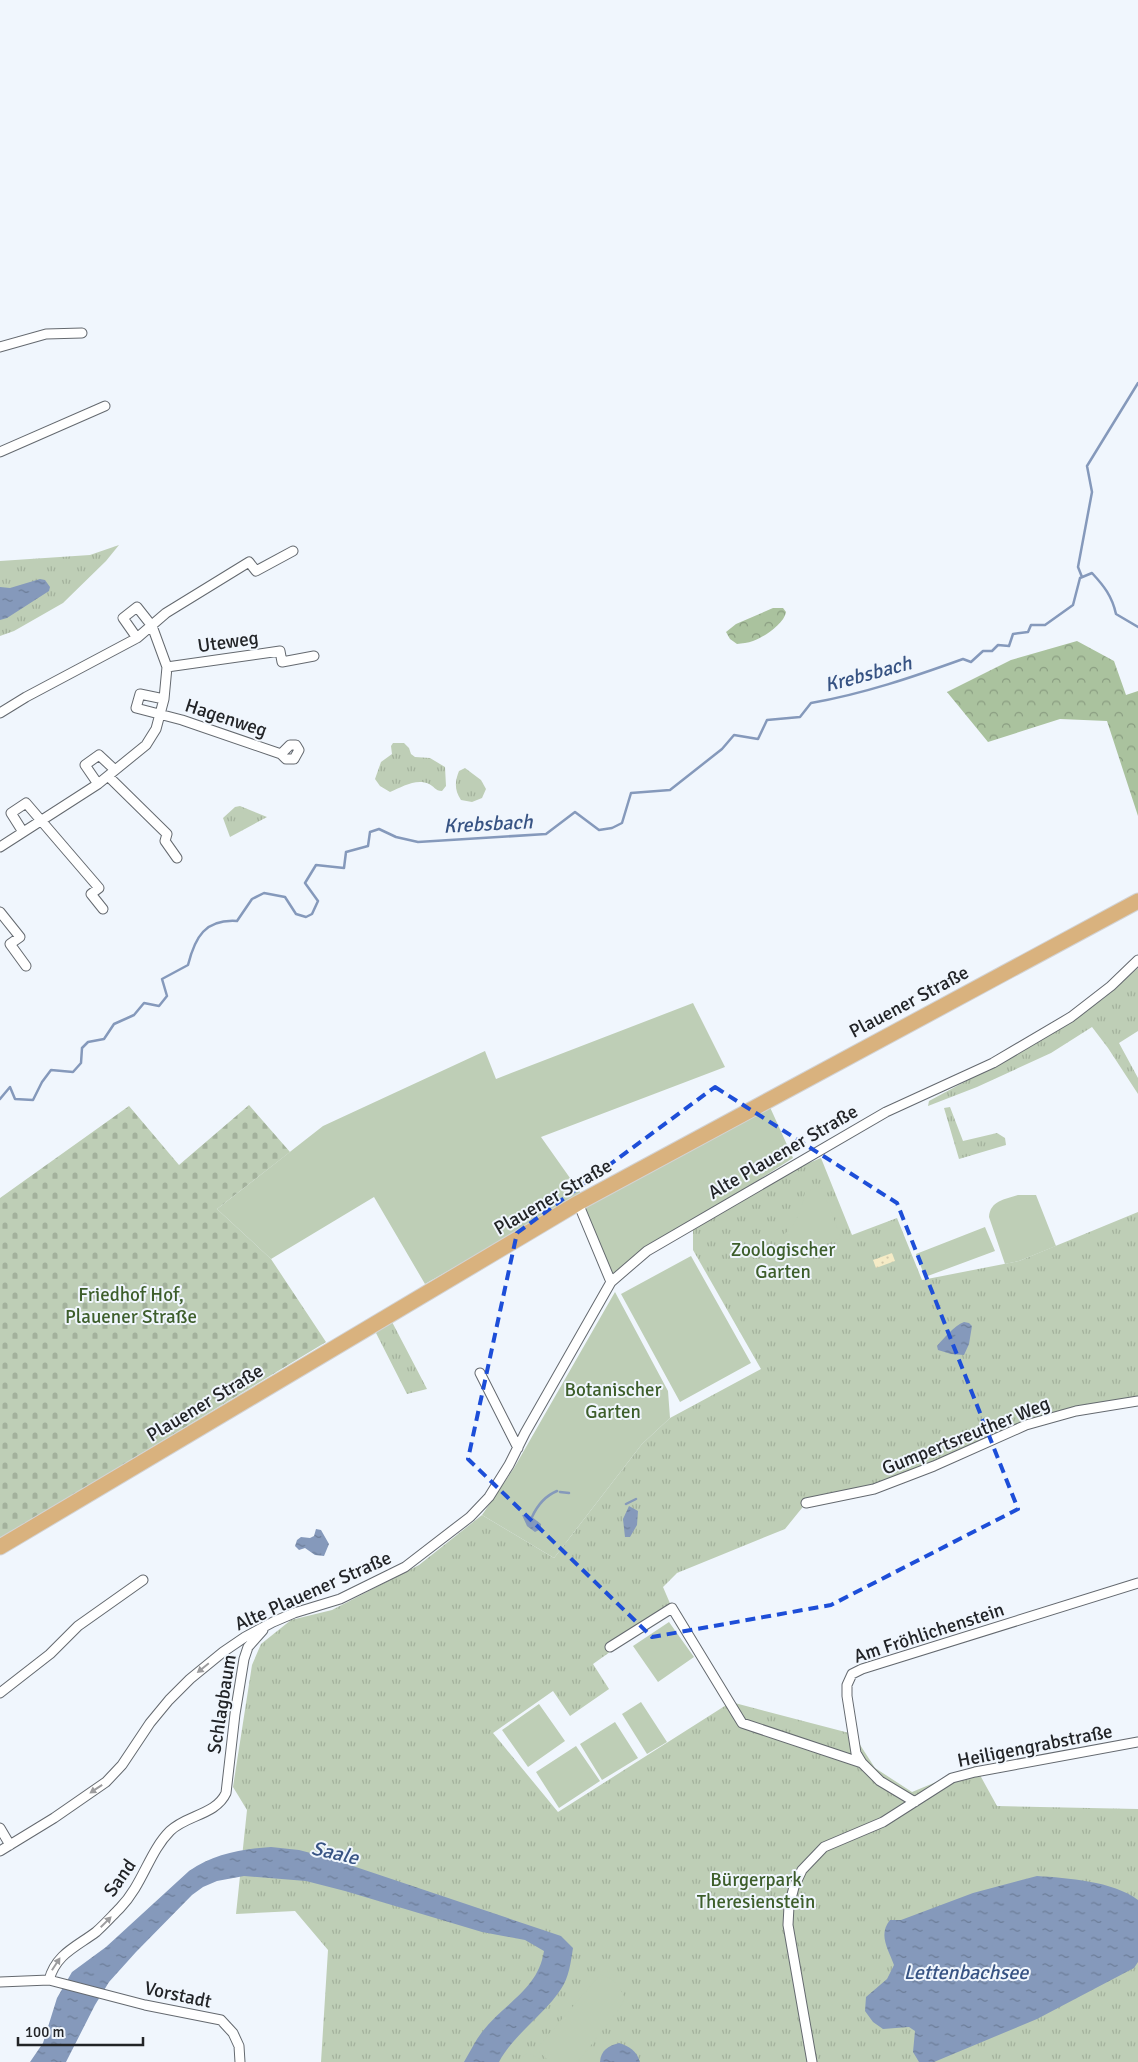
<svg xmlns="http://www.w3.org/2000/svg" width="1138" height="2062" viewBox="0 0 1138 2062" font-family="Signika,sans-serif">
  <defs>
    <pattern id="grass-tufts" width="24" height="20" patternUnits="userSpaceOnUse" patternTransform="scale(1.25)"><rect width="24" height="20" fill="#beceb6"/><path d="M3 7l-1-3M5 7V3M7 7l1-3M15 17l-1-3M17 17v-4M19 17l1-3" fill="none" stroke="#a3b19c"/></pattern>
    <pattern id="forest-crowns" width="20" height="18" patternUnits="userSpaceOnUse" patternTransform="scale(1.25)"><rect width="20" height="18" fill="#aac29e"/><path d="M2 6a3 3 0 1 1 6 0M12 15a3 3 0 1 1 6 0" fill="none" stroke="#8a9d81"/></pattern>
    <pattern id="sand-dots" width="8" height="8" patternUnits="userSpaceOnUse" patternTransform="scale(1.25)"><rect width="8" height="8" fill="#f5ebc6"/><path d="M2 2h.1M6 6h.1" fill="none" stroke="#d2c9aa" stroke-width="1.8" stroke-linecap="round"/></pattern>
    <pattern id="cemetery-stones" width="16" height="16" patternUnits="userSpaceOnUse" patternTransform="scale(1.25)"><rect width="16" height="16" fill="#beceb6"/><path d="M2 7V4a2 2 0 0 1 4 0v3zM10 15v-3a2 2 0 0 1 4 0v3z" fill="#a3b19c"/></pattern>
    <pattern id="water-ripples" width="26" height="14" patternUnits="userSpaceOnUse" patternTransform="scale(1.25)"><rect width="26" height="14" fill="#8599bb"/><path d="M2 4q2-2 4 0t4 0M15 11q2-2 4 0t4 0" fill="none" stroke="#6c7d98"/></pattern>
  </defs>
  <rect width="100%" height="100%" fill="#f0f6fd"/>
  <path fill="url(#grass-tufts)" d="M119,545L106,561L63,603L14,631L0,636V561L90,555Z
    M393,743H404L409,748L411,754L415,757L430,758L445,767L446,786L442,791C435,791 434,786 429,784C416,778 402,787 390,792L380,786L375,779L381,762L392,754L391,746Z
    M465,768L481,780L486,789L482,798L472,802L461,800C454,790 455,781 459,771Z
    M240,806L267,817L230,837L223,818L235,807Z
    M1138,968V1031L1119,1043L1138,1078V1094L1108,1048L1092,1027L1051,1053L977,1087L928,1106L929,1101L1033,1045L1103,999Z
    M950,1107L963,1141L997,1133L1005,1138L1006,1145L959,1159L944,1108Z
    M821,1158L852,1235L897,1218L922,1280L1019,1261L1138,1212V1401L1026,1425L874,1489L806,1503L785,1529L677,1573L663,1587L672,1608L593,1664L609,1689L570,1716L553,1691L493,1733L558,1812L731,1702L853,1734L875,1768L912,1792L975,1766L997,1806L1138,1809V2062H321L328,1950L295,1911L236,1914L247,1810L233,1787L252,1665L261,1644L291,1620L332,1610L419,1565L482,1515L554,1558L642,1444L670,1418L761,1369L693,1250V1228L789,1171Z
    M391,1320L427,1389L407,1394L376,1333Z"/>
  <path fill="url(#forest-crowns)" d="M773,608H783L786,612C784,624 764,637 753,641C748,643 742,643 737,644L730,639L726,632L736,624Z
    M1077,641L1114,661L1126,695L1138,691V816L1107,721L1060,719L988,742L947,692L1011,660Z"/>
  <path fill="url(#sand-dots)" d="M892,1253L895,1261L876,1268L873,1260Z"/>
  <path fill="url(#cemetery-stones)" d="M249,1105L290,1152L217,1209L271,1259L326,1342L0,1539V1198L129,1106L179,1165Z"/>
  <path fill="#beceb6" d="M693,1003L725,1067L541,1137L582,1195L425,1284L374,1197L271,1259L217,1209L323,1126L485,1051L496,1079Z
    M769,1105L793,1158L612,1274L582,1206Z
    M821,1186L841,1238L781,1262C771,1237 787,1237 796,1220C801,1211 803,1201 805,1192Z
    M1018,1195H1036L1056,1246L1019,1261L1005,1264L989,1217C990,1201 1005,1199 1018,1195Z
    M985,1227L995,1251L925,1277L916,1254Z
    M691,1256L751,1363L680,1402L621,1294Z
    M615,1292L668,1391L670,1418L642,1444L554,1558L482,1515L514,1468Z
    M737,1313L745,1330L740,1332L732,1315Z
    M669,1622L694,1657L658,1682L633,1646Z
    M641,1702L667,1742L647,1754L622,1714Z
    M539,1704L565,1741L528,1767L502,1730Z
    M615,1722L638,1758L602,1780L580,1744Z
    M576,1746L600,1781L559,1808L536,1772Z
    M600,1975C613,1976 620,1988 625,1998L619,2009L578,2062H550L536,2049Z
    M527,2053L546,2062H516Z"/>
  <path fill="url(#water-ripples)" d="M40,579L45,580L50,587L49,591L7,618L0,620V587L10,588Z
    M964,1322L969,1323L972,1326L969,1344L964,1355L951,1354L938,1350L937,1346C944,1338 954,1326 964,1322Z
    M629,1506L638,1511L637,1525L630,1537H625L623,1519Z
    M522,1515L532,1517L541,1524V1529L535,1532L527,1526Z
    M316,1529L321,1530L329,1544L324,1556L315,1555L305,1548L299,1550L295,1546L297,1540L301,1537L310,1538L314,1536Z
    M271,1847L299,1850L326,1857L561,1936L573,1948C571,1961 569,1978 561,1989C544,2015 514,2034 499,2062H464C470,2052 475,2041 482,2032C504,2003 538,1990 544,1951L525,1940L482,1932L345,1891L306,1881L244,1876L217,1881L203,1887L192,1895L136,1952L109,1982L95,2005L66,2062H30L43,2043L57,1998L72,1972L106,1947L189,1871C214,1854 241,1849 271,1847Z
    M1037,1876C1067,1878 1113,1881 1138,1900V1962L1134,1968L1037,2019L934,2062H919L913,2052L915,2031L909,2027L883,2029L873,2022L865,2011L866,1997L887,1979L894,1965C888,1948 878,1935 890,1920H901L973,1893Z
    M619,2043C629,2046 637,2051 640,2062H600C601,2050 608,2046 619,2043Z"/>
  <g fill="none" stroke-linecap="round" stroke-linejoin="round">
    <path stroke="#8599bb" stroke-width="2.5" d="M1082,577L1078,567L1092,492L1087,466L1138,383
      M0,1099L10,1087L15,1099L33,1100L42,1082L51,1070L73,1072L81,1063L82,1048L88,1042L104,1039L114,1024L134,1015L144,1003L159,1006L167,996L162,979L188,965C195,937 205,919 237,921L252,899L264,893L285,897L296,914L306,917L312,914L318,901L305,883L316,865L344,868L346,852L368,846L370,832L379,829L396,837L418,842L546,834L575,812L599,830L612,828L622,823L631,793L670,790L722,749L734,735L758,739L767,720L800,717L811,703C863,694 913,677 963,659L971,662L983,651H992L998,645L1009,646L1013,634L1028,632L1031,625H1045L1073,605L1080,578L1092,573C1104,586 1112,596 1116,614L1138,627
      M560,1492L569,1493
      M626,1504L636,1499
      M532,1517C537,1506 545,1496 557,1491"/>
    <g stroke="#64696f" stroke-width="11">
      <path id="street" d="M0,347L46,334L82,333
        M0,452L105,406
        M167,667L280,651L282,662L314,656
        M164,699L140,694L136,708L182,720L281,754L286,759H294L299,750L296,745H290L281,754
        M0,713L26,697L137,638L166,613L249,562L256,571L293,551
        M108,776L167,834L165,841L177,858
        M98,784L85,765L99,755L115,770
        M23,832L11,813L26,803L99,888L91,894L103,909
        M0,847L98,784L146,745L156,729L164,699L167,667L152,626L137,607L123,618L137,638
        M0,912L20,937L10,944L26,966
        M578,1203L611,1282
        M480,1373L518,1448
        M806,1503L874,1489L934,1466L1026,1425L1076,1411L1138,1401
        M610,1647L672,1608L742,1723L862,1763
        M0,1693L50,1654L78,1626L143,1580
        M915,1802L880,1781L862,1763L856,1753L847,1696V1685L852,1674L862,1669L1138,1583
        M0,1828L10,1845
        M0,1851L54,1818L106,1782L122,1765L150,1723L169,1700L190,1679L223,1652L245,1637L273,1622L294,1613L340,1599L405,1567L470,1517L489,1497L509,1465L525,1433L611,1282L647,1251L886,1112L993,1063L1071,1017L1111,986L1138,960
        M49,1980C56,1954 76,1947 96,1932C104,1925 112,1916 120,1908C143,1884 149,1852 170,1831C186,1815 216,1815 226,1793L235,1714L244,1659L248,1647L263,1630
        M0,1982L49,1980L145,2005L221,2020L233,2033L239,2046L240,2062
        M812,2062L788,1925L789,1906L794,1887L802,1870L824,1847L883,1822L952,1778L975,1772L1138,1742"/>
    </g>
    <g stroke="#d3d3d4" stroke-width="17">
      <path id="primary" d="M0,1547L578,1203L1138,901"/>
    </g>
    <use href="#street" stroke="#fff" stroke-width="9"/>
    <use href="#primary" stroke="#d9b27e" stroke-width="15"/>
  </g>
  <defs><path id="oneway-solid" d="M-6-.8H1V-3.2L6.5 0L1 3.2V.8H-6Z" transform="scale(1.25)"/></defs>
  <g fill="#9c9c9e">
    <use href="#oneway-solid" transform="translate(203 1668) rotate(141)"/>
    <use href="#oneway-solid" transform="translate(96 1789) rotate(146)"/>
    <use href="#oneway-solid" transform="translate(106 1922) rotate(-45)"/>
    <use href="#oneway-solid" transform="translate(56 1964) rotate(-57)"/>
  </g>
  <path fill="none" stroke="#1d4ed8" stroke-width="4" stroke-dasharray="10 6" stroke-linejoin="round" d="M715,1087L897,1203L1018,1509L831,1605L652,1637L468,1459L517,1233Z"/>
  <g text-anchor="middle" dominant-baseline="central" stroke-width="4" stroke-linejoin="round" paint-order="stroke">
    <g font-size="19" fill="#222427" stroke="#f0f6fd">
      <text transform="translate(228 642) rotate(-8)">Uteweg</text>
      <text transform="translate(226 718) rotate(18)">Hagenweg</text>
      <text transform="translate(909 1002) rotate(-28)">Plauener Straße</text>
      <text transform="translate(783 1152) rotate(-30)">Alte Plauener Straße</text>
      <text transform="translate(553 1197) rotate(-30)">Plauener Straße</text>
      <text transform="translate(205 1403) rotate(-31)">Plauener Straße</text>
      <text transform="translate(966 1436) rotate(-22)">Gumpertsreuther Weg</text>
      <text transform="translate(313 1591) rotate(-24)">Alte Plauener Straße</text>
      <text transform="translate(929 1633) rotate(-18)">Am Fröhlichenstein</text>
      <text transform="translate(222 1704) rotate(-81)">Schlagbaum</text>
      <text transform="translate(1035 1746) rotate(-11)">Heiligengrabstraße</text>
      <text transform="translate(120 1878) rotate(-55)">Sand</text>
      <text transform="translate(178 1995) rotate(12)">Vorstadt</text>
    </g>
    <g font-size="19" fill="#3d5e2b" stroke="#f0f6fd">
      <text x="783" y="1250">Zoologischer<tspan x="783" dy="22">Garten</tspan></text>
      <text x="131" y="1295">Friedhof Hof,<tspan x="131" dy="22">Plauener Straße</tspan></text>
      <text x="613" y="1390">Botanischer<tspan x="613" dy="22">Garten</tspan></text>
      <text x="756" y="1880">Bürgerpark<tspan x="756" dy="22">Theresienstein</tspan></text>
    </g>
    <g font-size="20" font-style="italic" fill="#375383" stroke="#f0f6fd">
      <text transform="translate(868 674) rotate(-15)">Krebsbach</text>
      <text transform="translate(488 824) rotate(-3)">Krebsbach</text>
      <text transform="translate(335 1853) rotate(13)">Saale</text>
      <text x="966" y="1972">Lettenbachsee</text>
    </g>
  </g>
  <path d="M18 2037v8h125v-8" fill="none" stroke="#222427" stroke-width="2.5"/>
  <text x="25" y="2037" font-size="15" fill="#222427" stroke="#f0f6fd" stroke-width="4" paint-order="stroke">100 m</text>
</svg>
